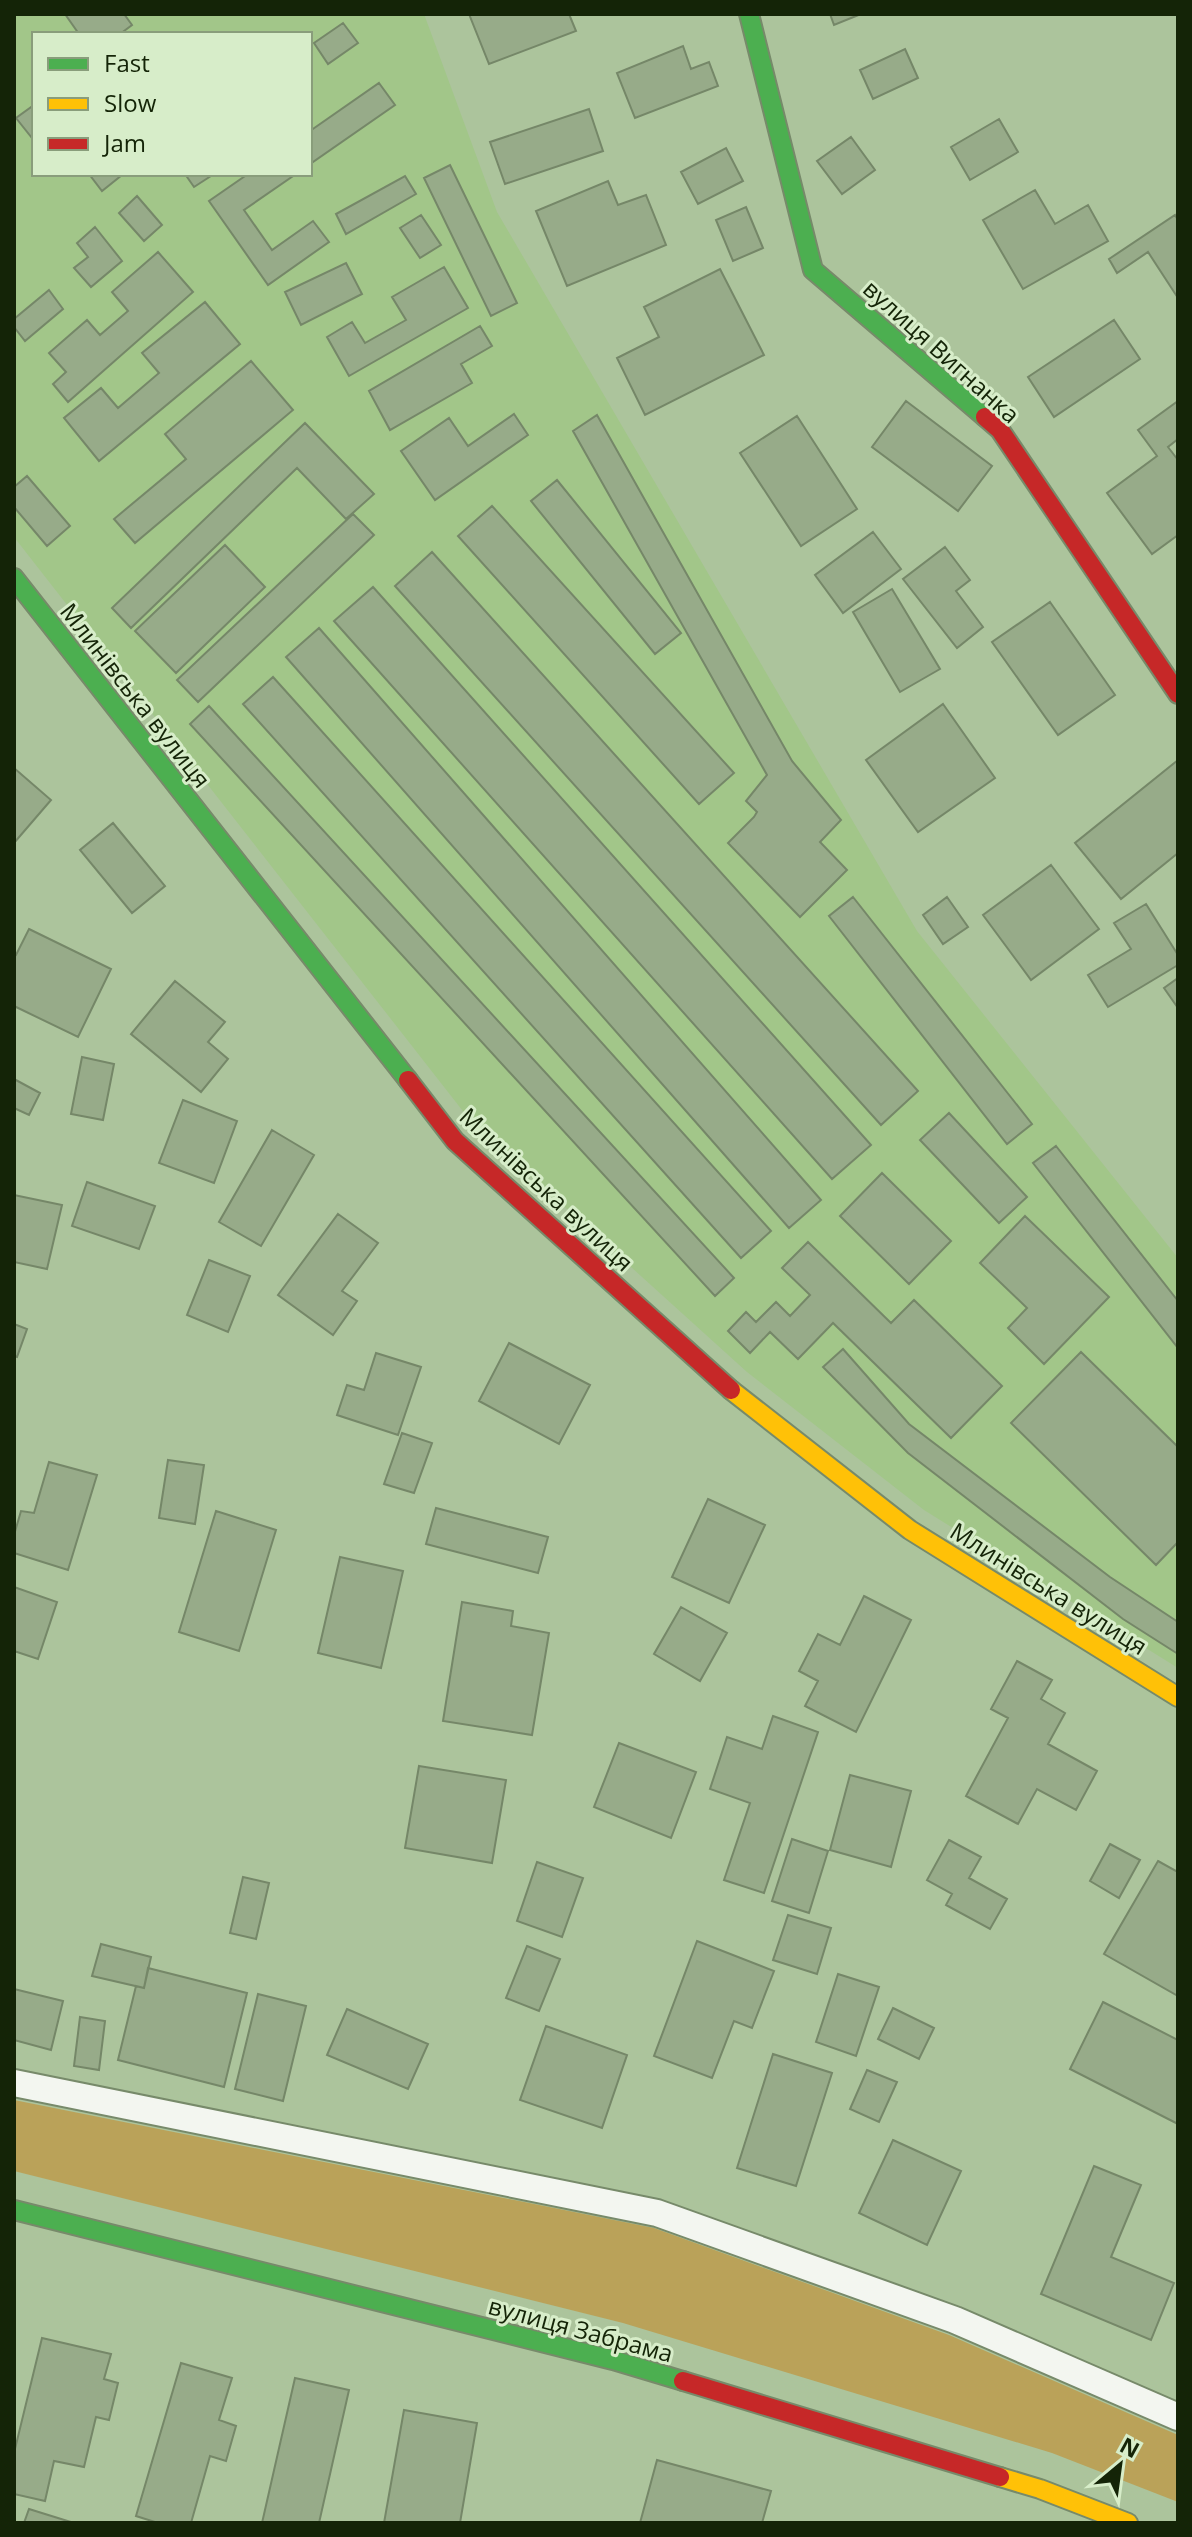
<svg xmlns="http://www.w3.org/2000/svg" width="1192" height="2537" viewBox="0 0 1192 2537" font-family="'Open Sans',sans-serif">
  <rect width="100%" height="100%" fill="#acc49c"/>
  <path fill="#a2c689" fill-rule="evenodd" d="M14,14H424L497,212L917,931L1178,1258V1668L924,1510L747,1372L473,1124L14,537ZM34,34H310V174H34Z"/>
  <path fill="#baa259" d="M14,2100L654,2228L949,2335L1178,2435V2502L1052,2453L623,2323L14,2171Z"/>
  <path fill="#97ab89" stroke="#758768" stroke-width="2" d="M65,14H124L132,25L120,34H79Z
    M469,14H569L576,31L489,64Z
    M830,14H861L834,25Z
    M343,23L358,43L328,64L314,43Z
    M683,46L691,69L709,62L718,86L635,118L617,73Z
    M905,49L918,78L873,99L860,70Z
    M379,83L395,105L310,164V131Z
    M34,105V137L32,138L16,118Z
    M589,109L603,151L505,184L490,142Z
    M999,119L1018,152L970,180L951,147Z
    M851,137L875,170L842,194L817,161Z
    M726,148L743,181L698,204L681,172Z
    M450,165L517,303L491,316L424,178Z
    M89,174H122V175L102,191Z
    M185,174H214L194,187Z
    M248,174H296L244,210L272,250L313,221L329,242L268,285L209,201Z
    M405,176L416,194L346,234L336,214Z
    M608,181L618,205L646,195L666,245L567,286L536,211Z
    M1035,190L1055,224L1088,205L1108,241L1023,289L983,220Z
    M137,196L162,225L144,241L119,213Z
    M746,207L763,248L733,261L716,220Z
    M421,215L441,245L420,258L400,228Z
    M1175,215L1178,220V293L1176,295L1148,252L1117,273L1109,259Z
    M95,227L122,261L91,287L74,268L88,257L77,243Z
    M158,252L193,292L68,402L53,384L66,372L49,353L87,320L100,335L128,311L112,292Z
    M346,263L362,294L301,325L285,292Z
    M444,267L468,308L349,376L327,337L352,322L365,343L406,320L392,297Z
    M720,269L764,355L645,415L617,358L659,337L644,307Z
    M49,290L63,309L25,341L14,327V319Z
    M205,302L240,344L99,461L64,418L101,388L118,408L159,373L142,353Z
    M1114,320L1140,359L1054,417L1028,377Z
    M480,326L492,346L461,364L472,383L390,430L369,391Z
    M251,361L293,410L135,543L114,519L186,459L165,434Z
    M906,401L992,466L958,511L872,447Z
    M1178,401V439L1168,447L1178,460V535L1152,554L1107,493L1157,456L1138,430Z
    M514,414L528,435L435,500L401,451L449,418L468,446Z
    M597,415L792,761L841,820L820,842L847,870L800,917L728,843L754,817L757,812L746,801L767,775L573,431Z
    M797,416L857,509L801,546L740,453Z
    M305,423L374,494L346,519L297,468L131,628L112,608Z
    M27,476L70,526L47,546L14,507V487Z
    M557,480L681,633L655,654L531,501Z
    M492,506L734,773L699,804L458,536Z
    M353,514L374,535L198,702L177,680Z
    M873,532L901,569L843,613L815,575Z
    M225,545L265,587L176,673L135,631Z
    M945,547L970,580L956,591L983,627L957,648L903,579Z
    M432,552L918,1091L881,1125L395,586Z
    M373,587L871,1145L832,1179L334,621Z
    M892,589L940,669L900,692L853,612Z
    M1050,602L1115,695L1058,735L992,642Z
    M319,628L821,1200L789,1228L286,657Z
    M273,677L771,1231L741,1258L243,704Z
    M943,704L995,778L918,832L866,760Z
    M209,706L734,1278L715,1296L190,724Z
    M1178,760V853L1121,899L1075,843Z
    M14,768L51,800L14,843Z
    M113,823L165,886L132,913L80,850Z
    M1051,865L1099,929L1031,980L983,915Z
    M853,897L1032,1124L1007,1144L829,916Z
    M947,897L968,927L943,944L923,915Z
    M1146,904L1178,955V965L1108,1007L1088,975L1131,949L1114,923Z
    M29,929L111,969L78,1037L14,1006V954L16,955Z
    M1178,978V1008L1164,988Z
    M175,981L225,1022L208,1042L228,1059L201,1092L131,1034Z
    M82,1057L114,1064L103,1120L71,1114Z
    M14,1079L40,1093L29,1115L14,1108Z
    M183,1100L237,1121L214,1183L159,1163Z
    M949,1113L1027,1197L999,1223L920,1140Z
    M272,1130L314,1155L261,1246L219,1222Z
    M1056,1146L1178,1301V1348L1033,1163Z
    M882,1173L951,1241L909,1284L840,1216Z
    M87,1182L155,1206L139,1249L72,1226Z
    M14,1195L62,1205L47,1269L14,1262Z
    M338,1214L378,1243L342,1291L357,1301L333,1335L278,1295Z
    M1025,1216L1109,1297L1044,1364L1008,1328L1027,1308L980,1263Z
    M808,1242L891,1323L914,1300L1002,1386L951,1438L833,1323L798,1359L770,1332L750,1353L728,1331L746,1312L756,1322L776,1302L790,1316L810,1295L782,1268Z
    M209,1260L250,1276L228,1332L187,1315Z
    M14,1324L27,1329L17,1357L14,1356Z
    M509,1343L590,1385L559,1444L479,1401Z
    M843,1349L909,1424L1110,1577L1178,1622V1654L1123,1619L908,1453L823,1367Z
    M1081,1352L1178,1447V1542L1156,1565L1011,1423Z
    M376,1353L421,1367L398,1435L337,1415L347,1385L364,1390Z
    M402,1433L432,1443L414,1493L384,1484Z
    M168,1460L204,1465L195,1524L159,1518Z
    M49,1462L97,1475L68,1570L14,1553V1535L21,1511L34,1513Z
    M708,1499L765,1525L729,1603L672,1577Z
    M436,1508L548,1537L538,1573L426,1544Z
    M216,1511L276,1530L239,1651L179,1632Z
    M340,1557L403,1571L381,1668L318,1653Z
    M14,1587L57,1602L38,1659L14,1651Z
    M864,1596L911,1620L856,1732L805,1706L818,1681L799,1671L818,1634L840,1645Z
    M462,1602L513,1611L511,1626L549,1633L532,1735L443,1721Z
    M681,1607L727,1633L700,1681L654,1654Z
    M1017,1661L1052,1680L1041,1699L1065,1713L1048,1744L1097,1771L1076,1810L1037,1789L1018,1824L966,1796L1008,1718L991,1709Z
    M773,1716L818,1732L764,1893L724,1880L750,1803L710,1789L727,1737L762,1749Z
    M619,1743L696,1772L671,1838L594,1807Z
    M419,1766L506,1780L492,1863L405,1848Z
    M850,1775L911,1791L891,1867L830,1850Z
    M792,1839L828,1851L809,1913L772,1901Z
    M949,1840L981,1857L969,1878L1007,1899L990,1929L946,1905L952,1894L927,1880Z
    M1110,1844L1140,1860L1119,1898L1090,1881Z
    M1158,1861L1178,1872V1996L1104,1954Z
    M537,1862L583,1878L562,1937L517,1921Z
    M243,1877L269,1883L256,1939L230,1933Z
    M788,1915L831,1928L817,1974L773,1960Z
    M697,1941L774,1971L752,2028L734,2021L712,2078L654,2056Z
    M101,1944L151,1957L144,1988L92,1976Z
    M527,1946L560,1959L539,2011L506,1998Z
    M148,1968L247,1993L224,2087L118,2060L136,1986L144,1988Z
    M838,1974L879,1987L856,2056L816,2042Z
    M14,1989L63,2001L51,2050L14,2040Z
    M258,1994L306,2006L283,2101L235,2089Z
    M1103,2002L1178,2040V2124L1070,2069Z
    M893,2008L934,2028L919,2059L878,2039Z
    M347,2009L428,2044L408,2089L327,2055Z
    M80,2017L105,2021L99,2070L74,2066Z
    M546,2026L627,2055L602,2128L520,2100Z
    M773,2054L832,2073L796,2186L737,2168Z
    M867,2070L897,2082L879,2122L850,2109Z
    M893,2140L961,2171L927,2245L859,2213Z
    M1094,2166L1141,2185L1111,2257L1174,2283L1151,2340L1041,2294Z
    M42,2338L111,2354L104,2379L118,2383L109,2420L96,2417L84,2467L54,2461L45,2501L14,2494V2453Z
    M181,2363L232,2378L219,2420L236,2426L226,2461L210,2456L191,2523H158L136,2516Z
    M295,2378L349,2390L319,2523H262Z
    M404,2410L477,2423L460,2523H384Z
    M657,2460L771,2491L762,2523H640Z
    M29,2509L74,2523H24Z"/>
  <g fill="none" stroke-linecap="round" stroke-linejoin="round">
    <g stroke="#778a6a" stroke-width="30">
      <path id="lane" d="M14,2083L657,2213L955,2320L1178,2417"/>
    </g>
    <g stroke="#778a6a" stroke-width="22">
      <path id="fast" d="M749,14L813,270L985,417
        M14,578L408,1080
        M14,2210L613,2360L683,2381"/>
    </g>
    <g stroke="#778a6a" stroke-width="22">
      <path id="slow" d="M731,1390L910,1530L1178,1697
        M1000,2477L1040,2489L1128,2523"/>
    </g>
    <g stroke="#778a6a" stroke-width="22">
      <path id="jam" d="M985,417L1000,430L1178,694
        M408,1080L455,1141L731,1390
        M683,2381L1000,2477"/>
    </g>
    <use href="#lane" stroke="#f3f6f0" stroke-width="26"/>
    <use href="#fast" stroke="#4caf50" stroke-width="18"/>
    <use href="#slow" stroke="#ffc107" stroke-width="18"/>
    <use href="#jam" stroke="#c62828" stroke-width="18"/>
  </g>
  <g text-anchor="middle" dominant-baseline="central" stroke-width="6" stroke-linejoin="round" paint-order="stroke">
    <g font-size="24" fill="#142407" stroke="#d7edc9">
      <text transform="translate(942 351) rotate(42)">вулиця Вигнанка</text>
      <text transform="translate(136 695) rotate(52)">Млинівська вулиця</text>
      <text transform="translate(547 1189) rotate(43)">Млинівська вулиця</text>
      <text transform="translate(1049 1588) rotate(32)">Млинівська вулиця</text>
      <text transform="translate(581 2329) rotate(15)">вулиця Забрама</text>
    </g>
  </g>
  <rect width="1192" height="2537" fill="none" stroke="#142407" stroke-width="32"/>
  <rect x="32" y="32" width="280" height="144" fill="#d7edc9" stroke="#899d7b" stroke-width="2"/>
  <rect x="48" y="58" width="40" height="12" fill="#4caf50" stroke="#899d7b" stroke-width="2"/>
  <text x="104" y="72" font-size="24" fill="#142407">Fast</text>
  <rect x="48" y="98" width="40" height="12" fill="#ffc107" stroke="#899d7b" stroke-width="2"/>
  <text x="104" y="112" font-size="24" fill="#142407">Slow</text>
  <rect x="48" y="138" width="40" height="12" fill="#c62828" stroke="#899d7b" stroke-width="2"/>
  <text x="104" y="152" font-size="24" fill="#142407">Jam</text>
  <g transform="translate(1120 2465) rotate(29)" stroke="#d7edc9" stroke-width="6" paint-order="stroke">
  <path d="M0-6L14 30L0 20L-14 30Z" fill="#142407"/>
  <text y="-12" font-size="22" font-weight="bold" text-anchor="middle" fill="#142407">N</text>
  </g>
</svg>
